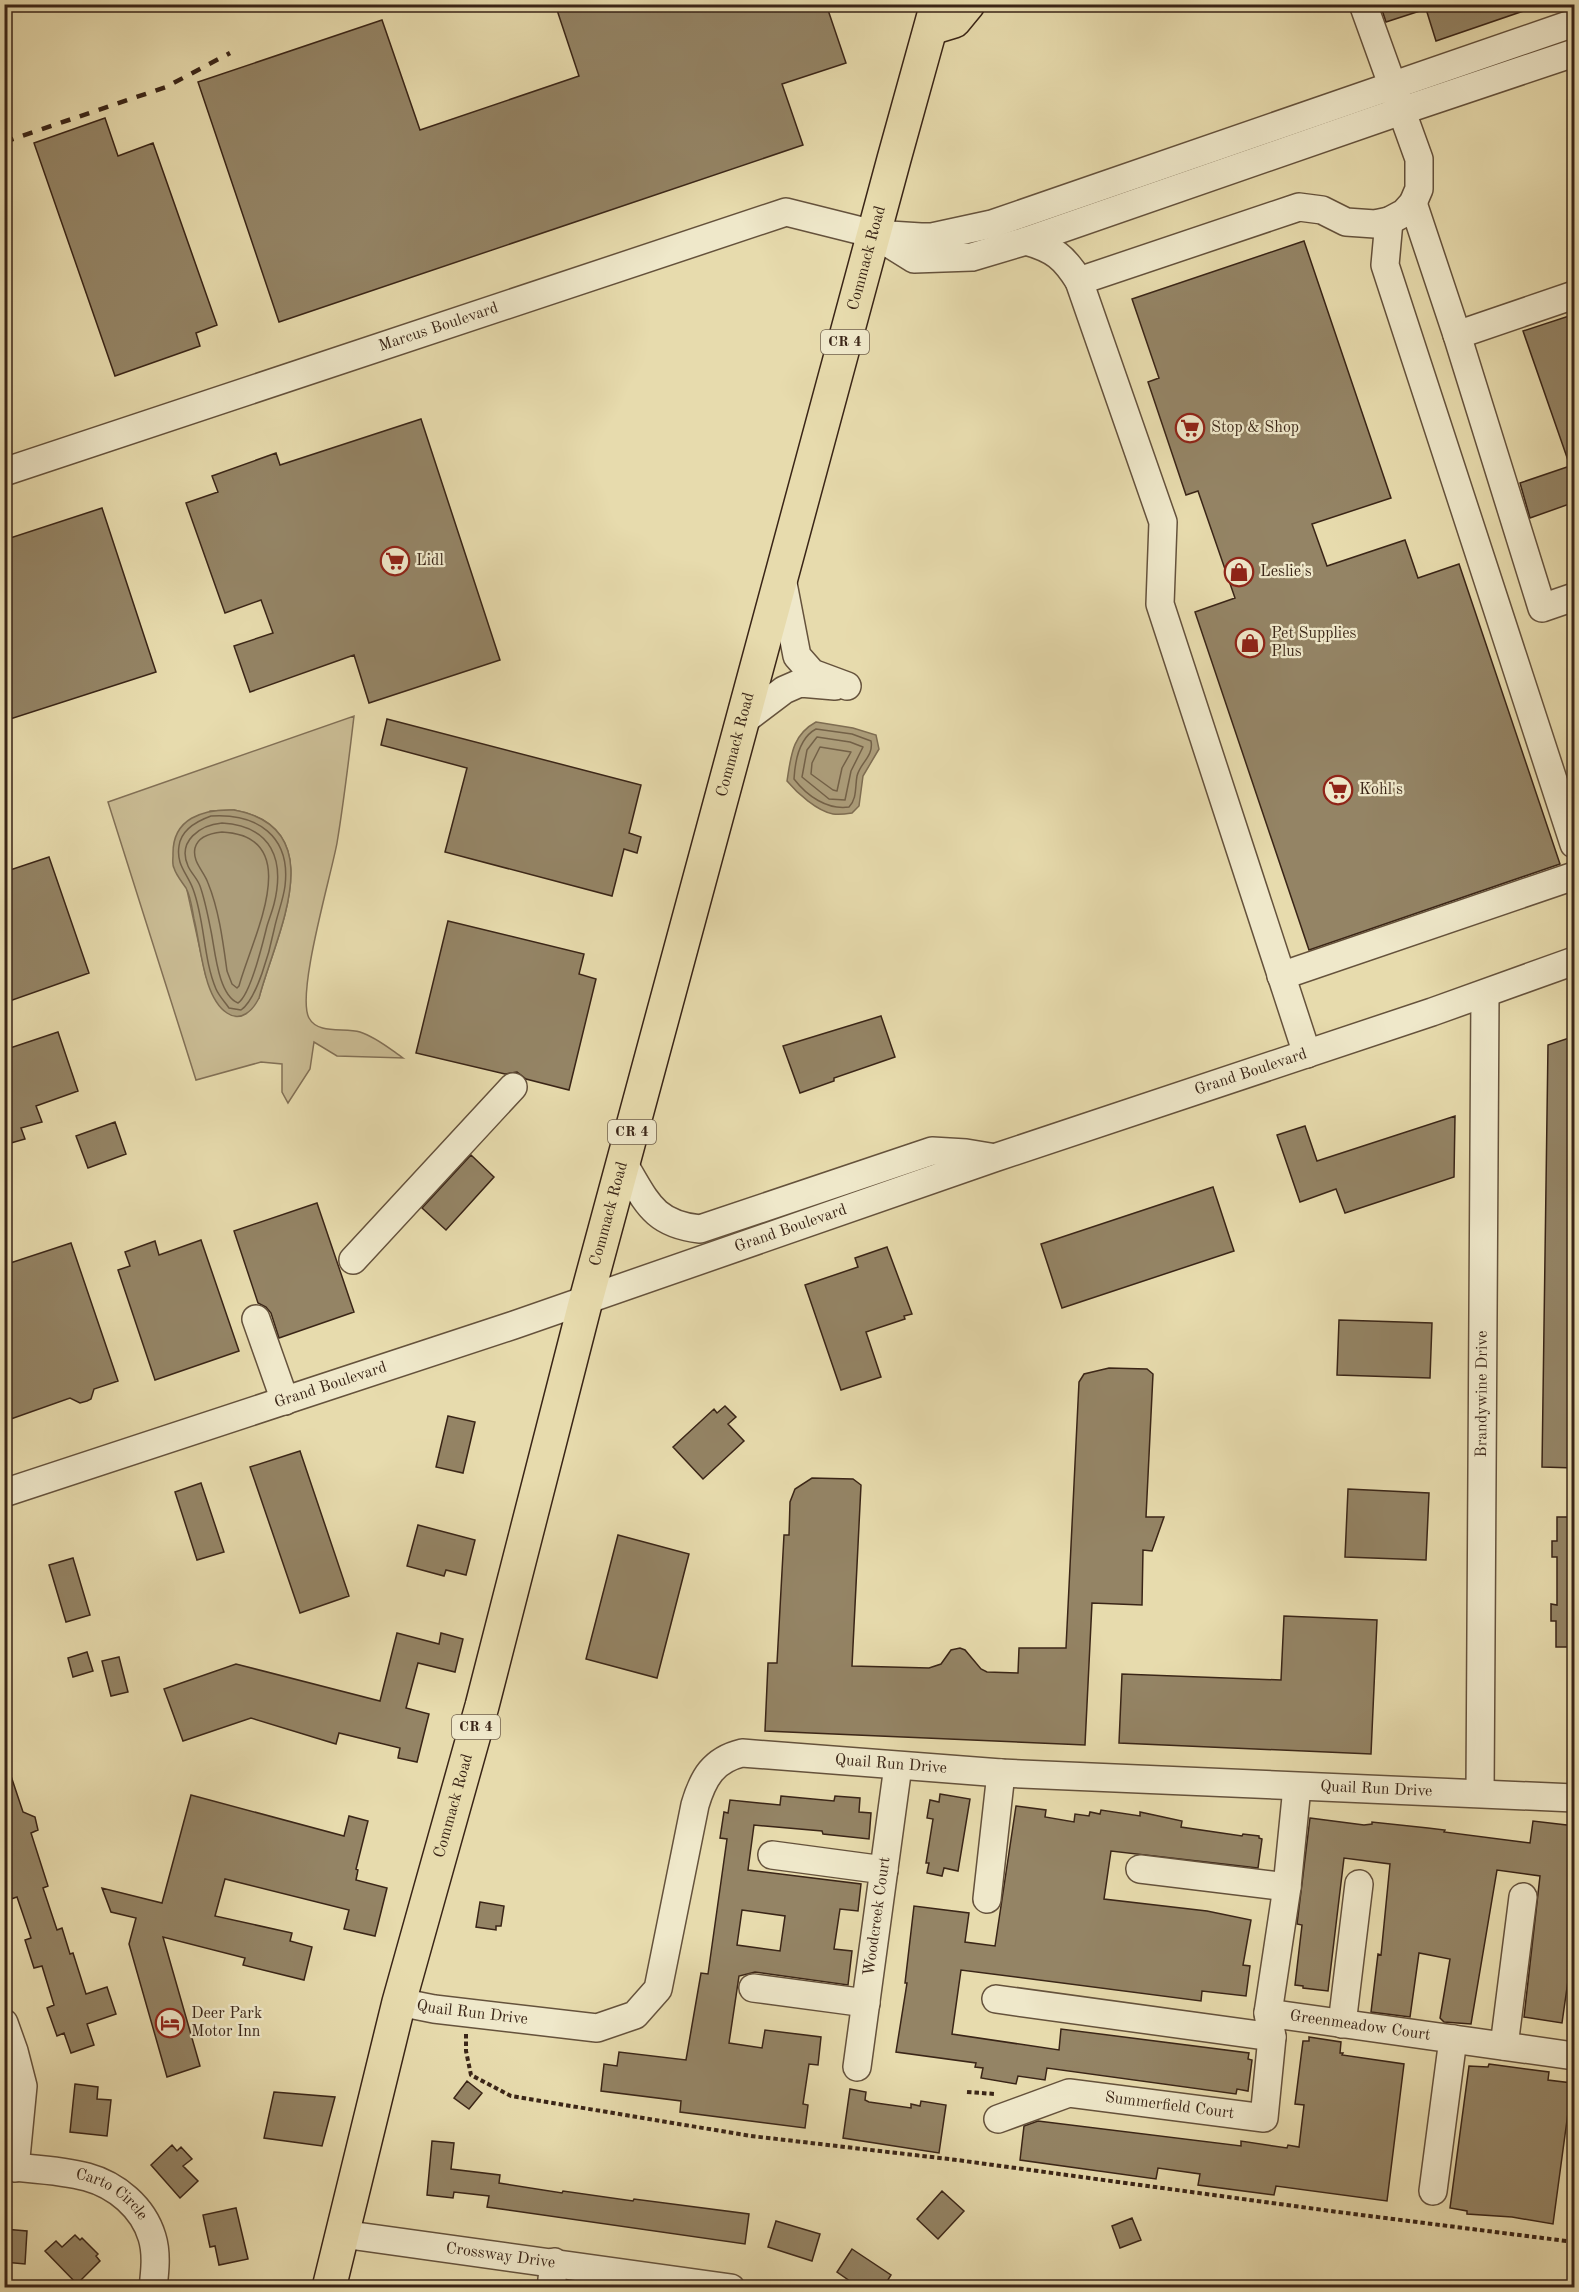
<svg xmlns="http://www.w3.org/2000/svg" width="1579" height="2292" viewBox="0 0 1579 2292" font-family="'Old Standard TT',serif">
  <rect width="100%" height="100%" fill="#e7dbad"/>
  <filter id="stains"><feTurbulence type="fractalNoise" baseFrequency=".00333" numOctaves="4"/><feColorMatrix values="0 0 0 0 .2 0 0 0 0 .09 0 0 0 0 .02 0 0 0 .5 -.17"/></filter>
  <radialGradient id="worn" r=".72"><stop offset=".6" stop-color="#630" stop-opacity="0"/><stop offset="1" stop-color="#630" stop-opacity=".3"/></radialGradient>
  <path fill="#cabc94" stroke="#827056" stroke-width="1.5" fill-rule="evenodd" d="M354,716C349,758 344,801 337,843C331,876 296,994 309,1018C318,1035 345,1027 360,1032C376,1037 390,1049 403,1058L337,1056L314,1042L310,1069L288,1103L282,1092V1064L261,1062L196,1080L108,802ZM234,810C334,828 275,937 259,998L206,977L187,890L210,811Z"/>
  <path fill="#ac9d7a" stroke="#7e6d52" stroke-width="1.5" d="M816,722L853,728L876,735L879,749L863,776L859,806L852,813C846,814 839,815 833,814C817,811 797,793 787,781C791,756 792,735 816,722Z
    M234,810C335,828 274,938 259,998C253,1010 241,1023 227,1013C203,997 201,946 194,919C192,909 191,897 186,888C182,882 176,875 174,868C172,865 173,859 173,855C172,818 203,809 234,810Z"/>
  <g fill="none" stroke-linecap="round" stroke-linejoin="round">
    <path stroke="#736148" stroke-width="1.5" d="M816,729L852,734L871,741C874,756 860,763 857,776C855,787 857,799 849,807C827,810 807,796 794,779C795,761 799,738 816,729Z
      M817,737L850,742L863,747L851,771L845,800L829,799L802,777L807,750Z
      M820,747L851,752L842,768L837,791L833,790L811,774L812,763Z
      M211,816C257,813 291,836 285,886C283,901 277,915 274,930C270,950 257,999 241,1010L229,1008C225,1002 219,996 216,989C203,958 205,921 193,889C187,873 176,865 179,846C181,830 197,821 211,816Z
      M222,823C272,826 285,860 274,904C272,912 269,919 267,926C263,942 251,995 238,1003C218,995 215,950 211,931C208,916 205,900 200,886C197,878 191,873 188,866C177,841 200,825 222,823Z
      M222,832C308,836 251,940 239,986L237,988L232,984L227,971C223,942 219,910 208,883C204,871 192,862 195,848C198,836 212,833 222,832Z"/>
  </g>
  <path fill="#948465" stroke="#3a2517" stroke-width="1.5" fill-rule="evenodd" d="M555,4H826L846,63L782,84L803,145L279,322L198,82L382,20L420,130L579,76Z
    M1380,4H1534L1535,7L1436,41L1426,9L1386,22Z
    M105,118L118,156L153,143L217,325L196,333L200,346L115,376L34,143Z
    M1304,241L1391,498L1312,524L1327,566L1405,540L1418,578L1459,564L1560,864L1309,950L1195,612L1235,598L1198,491L1186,495L1148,382L1159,378L1132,299Z
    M1575,314V502L1530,518L1520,483L1570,466L1523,331Z
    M421,419L500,660L369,703L354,655L250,692L234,646L273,633L261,600L225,613L186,503L218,492L212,476L276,453L280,465Z
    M102,508L156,672L4,721V540Z
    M387,719L641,785L629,833L641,837L637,853L624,849L612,896L445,852L467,768L381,745Z
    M49,857L89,973L4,1003V872Z
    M448,921L584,954L579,974L596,979L569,1090L526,1079L517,1072L505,1074L416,1053Z
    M881,1016L895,1057L834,1078V1081L800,1093L783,1046Z
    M58,1032L78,1091L36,1106L42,1122L21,1128L25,1139L4,1145V1050Z
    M1575,1036V1468L1542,1467L1548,1045Z
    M1455,1116L1454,1177L1345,1213L1336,1189L1300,1202L1277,1135L1305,1126L1317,1161Z
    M115,1122L126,1154L88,1168L76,1136Z
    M471,1155L494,1177L446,1230L422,1208Z
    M1213,1187L1234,1251L1062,1308L1041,1244Z
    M317,1203L354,1312L279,1338L271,1313L266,1307L258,1303L234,1231Z
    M201,1240L239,1351L155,1380L118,1270L130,1266L125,1252L155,1241L159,1255Z
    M71,1243L118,1381L94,1389L91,1399L87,1401L80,1403L70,1398L8,1420L4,1408V1265Z
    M887,1247L912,1314L904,1316L905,1319L866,1332L881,1377L841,1390L805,1285L858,1267L855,1258Z
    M1339,1320L1432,1323L1430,1378L1337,1375Z
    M1109,1368L1147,1369L1153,1374L1146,1517H1164L1152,1551L1143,1550L1142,1605L1092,1603L1085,1745L765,1731L768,1663H777L784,1535H789L790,1502L795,1489L812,1478L853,1479L861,1485L852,1666L929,1668L941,1664L951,1650L960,1648L965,1650L981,1669L987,1672L1018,1673L1019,1648H1066L1079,1382L1084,1374Z
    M725,1406L736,1417L728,1424L744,1441L703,1479L673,1447L714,1409L717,1413Z
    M448,1416L475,1422L463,1473L436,1467Z
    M300,1451L349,1596L300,1613L250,1467Z
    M201,1483L224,1552L197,1560L175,1492Z
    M1348,1489L1429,1493L1426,1560L1345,1557Z
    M1557,1517H1575V1647H1556V1621H1551V1604L1557,1605V1557H1552V1541H1557Z
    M418,1525L475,1540L466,1575L446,1570L444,1576L407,1566Z
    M618,1535L689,1554L657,1678L586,1659Z
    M73,1558L90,1615L66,1622L49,1565Z
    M1284,1616L1377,1620L1371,1754L1119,1743L1122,1674L1281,1680Z
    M397,1633L439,1644L441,1633L463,1639L455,1672L418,1663L406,1708L429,1714L417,1762L398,1758L400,1748L339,1733L336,1744L251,1718L183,1741L164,1689L236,1664L380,1701Z
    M87,1652L93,1671L73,1677L68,1658Z
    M119,1657L128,1692L111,1696L102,1661Z
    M7,1764L23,1812L35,1817L38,1830L31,1833L48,1886L43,1888L57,1930L62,1928L70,1954L73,1953L86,1994L107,1987L116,2014L87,2024L94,2045L71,2053L64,2033L57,2036L47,2008L54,2005L42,1966L34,1968L25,1940L31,1938L17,1897L11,1899L4,1881V1765Z
    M940,1794L970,1799L958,1871L944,1868L942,1876L927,1873L929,1863H926L933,1819L927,1818L930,1800L939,1802Z
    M191,1795L344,1836L349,1816L368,1821L356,1869L358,1870L356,1880L387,1888L375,1936L344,1929L349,1910L225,1879L215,1916L292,1933L290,1941L312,1947L304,1980L243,1965L245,1958L163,1937L200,2066L167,2077L129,1944L136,1918L111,1912L102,1888L162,1903Z
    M781,1796L834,1801L835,1796L860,1798L859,1812L871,1813L869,1839L823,1834L822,1831L754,1825L748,1870L861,1884L858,1911L840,1909L834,1949L852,1951L848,1985L755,1972L739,1976L729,2043L762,2048L765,2030L821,2037L818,2065L809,2064L803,2104L808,2105L805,2128L680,2112L681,2101L601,2091L604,2064L617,2066L619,2052L686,2060L701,1973L708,1974L727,1839L720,1838L724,1812L728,1813L730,1800L780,1805ZM742,1910L785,1916L780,1951L737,1945Z
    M1016,1806L1046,1810L1045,1817L1074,1822L1075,1814L1089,1816L1090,1812L1100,1814L1101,1810L1140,1816V1812L1182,1821L1181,1827L1242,1836L1243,1834L1259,1836V1838L1262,1839L1258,1868L1111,1851L1104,1899L1207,1911L1251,1920L1243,1965L1250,1966L1246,1996L1202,1991L1201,2001L961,1970L952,2034L1059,2050L1061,2029L1249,2053L1248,2059L1252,2060L1248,2091L1237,2089L1236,2094L1047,2068L1045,2080L1018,2076L1016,2084L981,2078L983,2068L975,2067L976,2063L896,2052L907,1983H905L914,1906L969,1913L965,1942L995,1946Z
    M1310,1818L1364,1825L1372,1824V1822L1428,1828L1445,1830L1444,1832L1530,1843L1533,1821L1575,1826V1931L1562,2023L1524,2017L1540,1876L1497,1870L1471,2024L1444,2022L1440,2018L1450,1959L1419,1953L1410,2017L1371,2012L1378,1954L1381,1955L1390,1864L1344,1858L1328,1991L1303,1988V1986L1295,1985L1302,1925L1297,1924Z
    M480,1902L504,1906L501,1926H496V1930L476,1927Z
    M1309,2037L1341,2042L1340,2053H1343L1342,2055L1404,2064L1387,2201L1276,2186L1274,2195L1198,2185L1200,2174L1158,2168L1156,2179L1020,2160L1024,2126L1038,2121L1241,2146V2141L1287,2148L1288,2145L1299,2147L1304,2105L1295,2104L1303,2041H1309Z
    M1489,2064L1549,2072L1548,2080L1572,2083L1553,2224L1512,2217L1467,2214V2211L1450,2208L1469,2066L1488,2067Z
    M467,2081L482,2093L469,2109L454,2098Z
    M75,2084L98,2087L97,2099L111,2100L107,2136L70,2132Z
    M850,2089L866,2092L865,2100L869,2102L911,2108V2104L920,2106L921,2101L946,2105L939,2153L843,2138Z
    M274,2092L335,2097L322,2146L264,2138Z
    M432,2141L454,2143L451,2169L500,2175L499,2183L562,2193L563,2191L633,2201L634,2199L749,2214L745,2244L487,2207L489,2196L454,2192L453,2198L427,2195Z
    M172,2145L177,2151L181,2147L192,2159L183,2166L198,2181L180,2198L151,2165Z
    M942,2191L964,2211L938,2239L917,2219Z
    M236,2208L248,2259L219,2265L215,2246L210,2247L203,2215Z
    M1132,2218L1141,2240L1120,2248L1112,2226Z
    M776,2221L820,2234L812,2261L768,2247Z
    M4,2229L27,2231L25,2264L4,2262Z
    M75,2235L80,2240L82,2238L98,2254L96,2256L100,2261L77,2284L45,2251L56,2241L62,2247Z
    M852,2249L891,2275L883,2288H860L837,2272Z"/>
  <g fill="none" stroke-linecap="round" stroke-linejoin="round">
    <g stroke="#65523c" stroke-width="30">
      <g id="minor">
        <path d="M1413,203L1457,335L1542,608L1574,597"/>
        <path d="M1389,221L1385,265L1574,844"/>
        <path d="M877,236L914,259L972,257L1026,241L1401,111L1574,53"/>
        <path d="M1026,241C1054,249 1064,257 1079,281"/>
        <path d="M1457,335L1574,295"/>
        <path id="s1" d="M4,472L786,212L874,234L921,237H932L992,224L1574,23"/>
        <path d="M782,578L797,656L812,673L847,686"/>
        <path d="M743,721L784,690L800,683L835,686"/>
        <path d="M1281,976L1574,876"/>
        <path d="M1307,1054L1160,604L1163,522L1079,281L1299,207L1322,210L1346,222L1375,224L1389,221L1404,213L1413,203L1419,189V159L1363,4"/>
        <path d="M623,1163C646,1200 652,1224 700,1229L932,1151L966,1153L990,1157"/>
        <path d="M353,1260L513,1087"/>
        <path d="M256,1319L285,1401"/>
        <path id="s2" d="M4,1493L514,1325L994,1158L1432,1012L1574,961"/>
        <path id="s3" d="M1480,1793L1485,994"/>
        <path d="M772,1855L884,1870"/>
        <path d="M1140,1869L1287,1887"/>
        <path d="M987,1899L1001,1773"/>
        <path d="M753,1988L866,2003"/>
        <path d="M996,1999L1272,2037"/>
        <path id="s4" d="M399,2002L434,2009L597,2028L635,2015L658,1989L695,1805C703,1778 713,1760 742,1753L1001,1773L1574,1798"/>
        <path id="s5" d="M1268,2013L1574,2056"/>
        <path d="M4,2023L14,2051L23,2086L15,2168"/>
        <path d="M1342,2024L1359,1884"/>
        <path d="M1504,2046L1523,1897"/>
        <path id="s6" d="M857,2067L898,1766"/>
        <path id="s7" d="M998,2119L1069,2093L1264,2118L1272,2037L1268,2013L1287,1887L1297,1787"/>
        <path id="s8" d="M4,2166C30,2169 62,2170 87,2177C116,2185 143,2207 152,2237C157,2253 155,2271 153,2288"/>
        <path d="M1433,2191L1453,2039"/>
        <path id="s9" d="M342,2234L731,2288"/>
        <path d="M551,2288L554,2262"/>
      </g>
    </g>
    <g stroke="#3a2517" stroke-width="36">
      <g id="major">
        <path d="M931,28L954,21L968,4"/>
        <path id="s10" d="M329,2288L399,2002L482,1706L586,1300L894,159L937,4"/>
      </g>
    </g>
    <path stroke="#3a2517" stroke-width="4" stroke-dasharray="4.5 3" stroke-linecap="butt" d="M466,2034V2051L471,2075L511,2096L751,2136L957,2160L1338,2212L1574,2242
      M967,2092L995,2094"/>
    <use href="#minor" stroke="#efe8ca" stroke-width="27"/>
    <use href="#major" stroke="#e7dbad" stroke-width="33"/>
    <path stroke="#3a2517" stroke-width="4.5" stroke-dasharray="10 10" stroke-linecap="butt" d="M4,142L166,87L230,53"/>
  </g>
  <defs>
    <g id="supermarket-ring" transform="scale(1.5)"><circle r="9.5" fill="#efe8ca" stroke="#8f2418" stroke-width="1.5"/><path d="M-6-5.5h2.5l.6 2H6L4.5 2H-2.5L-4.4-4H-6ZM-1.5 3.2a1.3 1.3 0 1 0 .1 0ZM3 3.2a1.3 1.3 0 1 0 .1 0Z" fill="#8f2418"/></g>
    <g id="shop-ring" transform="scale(1.5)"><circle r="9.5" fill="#efe8ca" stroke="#8f2418" stroke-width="1.5"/><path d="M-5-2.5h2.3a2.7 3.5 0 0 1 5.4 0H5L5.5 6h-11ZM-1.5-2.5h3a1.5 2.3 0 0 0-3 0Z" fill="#8f2418"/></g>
    <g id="hotel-ring" transform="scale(1.5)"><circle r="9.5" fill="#efe8ca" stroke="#8f2418" stroke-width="1.5"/><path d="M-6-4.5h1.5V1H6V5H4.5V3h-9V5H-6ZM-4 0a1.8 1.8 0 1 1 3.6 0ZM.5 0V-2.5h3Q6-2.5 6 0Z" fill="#8f2418"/></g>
  </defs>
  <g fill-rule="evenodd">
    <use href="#supermarket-ring" x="1190" y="428"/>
    <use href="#supermarket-ring" x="395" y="561"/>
    <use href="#shop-ring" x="1239" y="572"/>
    <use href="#shop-ring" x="1250" y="643"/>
    <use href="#supermarket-ring" x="1338" y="790"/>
    <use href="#hotel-ring" x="170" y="2023"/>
  </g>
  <g text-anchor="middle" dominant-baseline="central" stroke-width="4.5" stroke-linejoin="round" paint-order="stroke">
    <g fill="#efe8ca" stroke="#70604d" stroke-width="1.5">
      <rect x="821" y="330" width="48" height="24" rx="4.5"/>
      <rect x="608" y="1120" width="48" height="24" rx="4.5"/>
      <rect x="452" y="1715" width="48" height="24" rx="4.5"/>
    </g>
    <g font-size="15" font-weight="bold" fill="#3a2517">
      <text x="845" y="342">CR 4</text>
      <text x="632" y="1132">CR 4</text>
      <text x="476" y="1727">CR 4</text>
    </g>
    <g font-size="16" fill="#3a2517" stroke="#efe8ca">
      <text stroke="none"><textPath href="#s10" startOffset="2100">Commack Road</textPath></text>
      <text stroke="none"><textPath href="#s1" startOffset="458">Marcus Boulevard</textPath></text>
      <text stroke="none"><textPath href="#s10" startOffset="1596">Commack Road</textPath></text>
      <text stroke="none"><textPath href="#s2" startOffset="1316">Grand Boulevard</textPath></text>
      <text stroke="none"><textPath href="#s10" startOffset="1110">Commack Road</textPath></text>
      <text stroke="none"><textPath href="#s2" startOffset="830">Grand Boulevard</textPath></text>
      <text stroke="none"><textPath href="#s2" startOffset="344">Grand Boulevard</textPath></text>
      <text stroke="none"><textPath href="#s3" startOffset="399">Brandywine Drive</textPath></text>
      <text stroke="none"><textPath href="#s4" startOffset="686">Quail Run Drive</textPath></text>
      <text stroke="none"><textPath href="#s4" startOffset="1172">Quail Run Drive</textPath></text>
      <text stroke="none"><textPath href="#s10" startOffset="498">Commack Road</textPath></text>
      <text stroke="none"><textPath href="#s6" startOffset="152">Woodcreek Court</textPath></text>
      <text stroke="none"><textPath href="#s4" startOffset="74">Quail Run Drive</textPath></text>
      <text stroke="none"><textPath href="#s5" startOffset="93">Greenmeadow Court</textPath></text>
      <text stroke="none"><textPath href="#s7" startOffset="177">Summerfield Court</textPath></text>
      <text stroke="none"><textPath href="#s8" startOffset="114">Carto Circle</textPath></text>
      <text stroke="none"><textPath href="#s9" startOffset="160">Crossway Drive</textPath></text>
    </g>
    <g font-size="16" fill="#3a2517" stroke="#efe8ca" text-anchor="start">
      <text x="1211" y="428">Stop &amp; Shop</text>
      <text x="416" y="561">Lidl</text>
      <text x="1260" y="572">Leslie's</text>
      <text x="1271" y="634">Pet Supplies<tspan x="1271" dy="18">Plus</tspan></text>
      <text x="1359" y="790">Kohl's</text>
      <text x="191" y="2014">Deer Park<tspan x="191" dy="18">Motor Inn</tspan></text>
    </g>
  </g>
  <rect width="1579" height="2292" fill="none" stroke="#e7dbad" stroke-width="24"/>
  <rect x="6" y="6" width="1567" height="2280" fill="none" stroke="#3a2517" stroke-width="3"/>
  <rect x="12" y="12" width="1555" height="2268" fill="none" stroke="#3a2517" stroke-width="1.5"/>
  <rect width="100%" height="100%" filter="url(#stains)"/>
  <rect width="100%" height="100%" fill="url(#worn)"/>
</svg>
